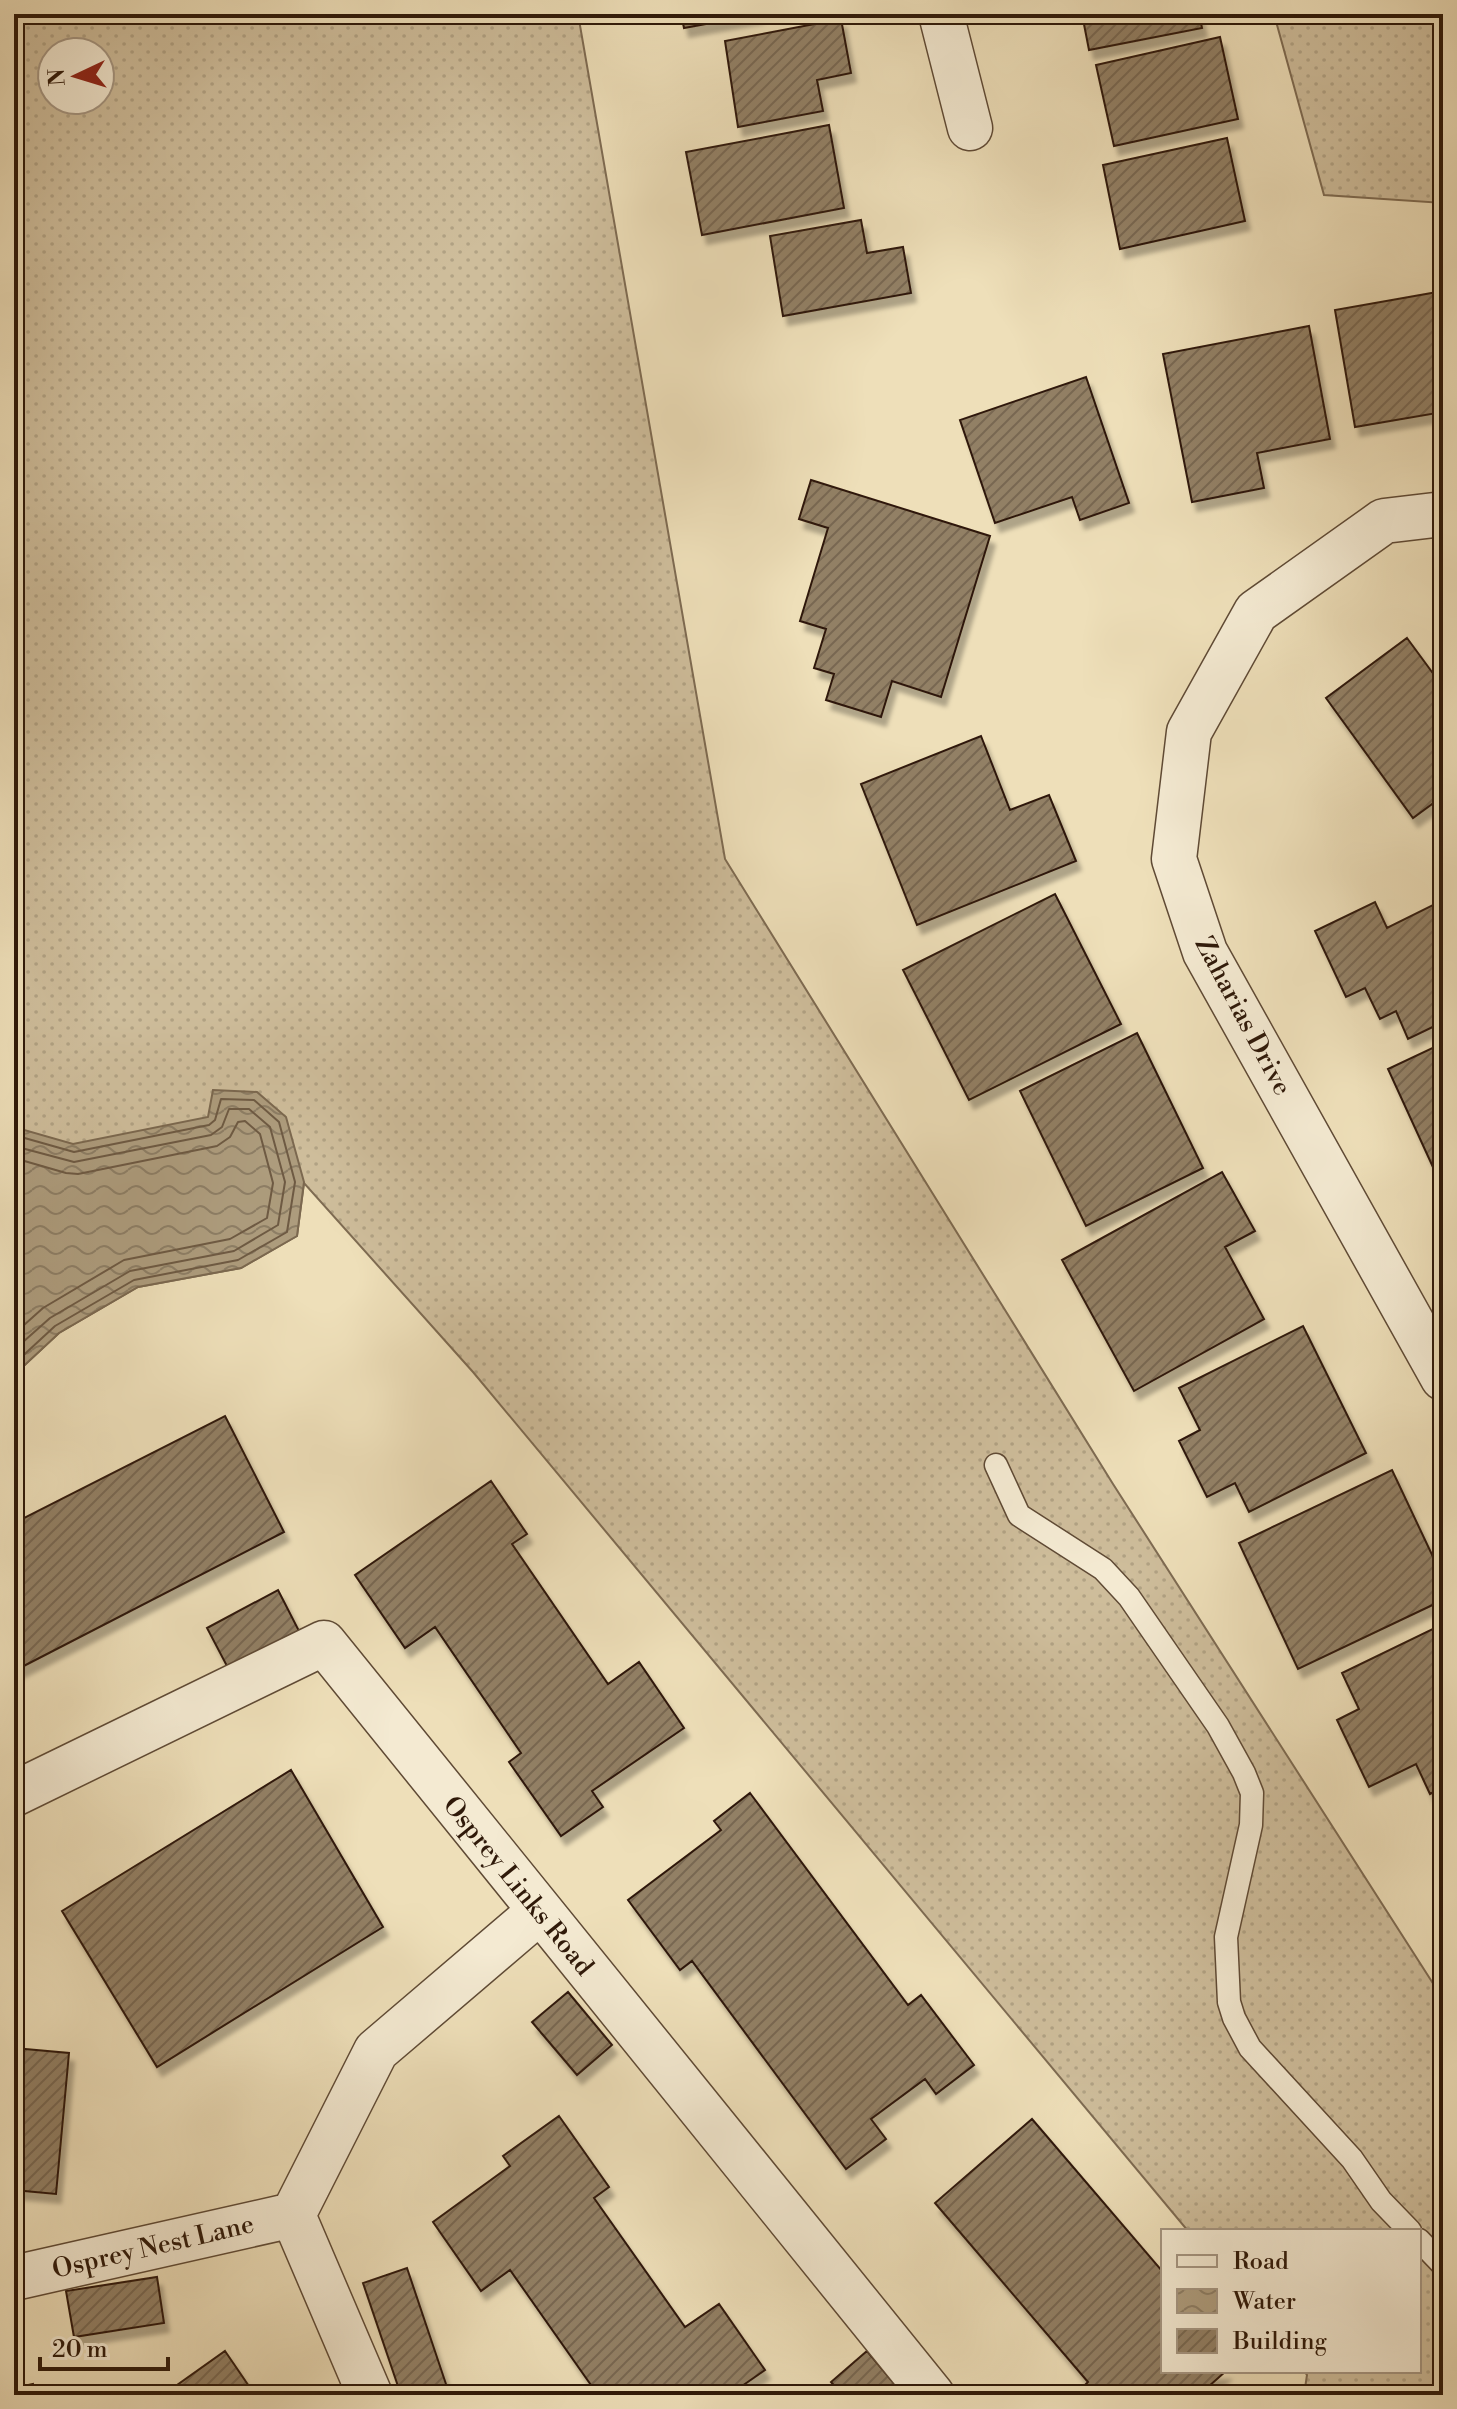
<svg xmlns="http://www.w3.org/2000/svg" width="1457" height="2409" viewBox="0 0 1457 2409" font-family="'Libre Bodoni',serif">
  <defs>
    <pattern id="grass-dots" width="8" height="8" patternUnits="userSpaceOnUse" patternTransform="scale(2)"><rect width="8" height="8" fill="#cebd9b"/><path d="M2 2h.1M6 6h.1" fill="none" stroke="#b1a284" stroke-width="1.8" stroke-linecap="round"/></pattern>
    <pattern id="water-waves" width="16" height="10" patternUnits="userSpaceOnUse" patternTransform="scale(2)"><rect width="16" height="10" fill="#ad9c7d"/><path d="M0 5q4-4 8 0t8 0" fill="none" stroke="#8d7e65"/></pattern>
    <pattern id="building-hatch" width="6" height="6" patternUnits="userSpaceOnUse" patternTransform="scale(2)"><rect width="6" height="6" fill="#928065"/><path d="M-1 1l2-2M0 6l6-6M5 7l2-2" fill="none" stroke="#786851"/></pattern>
    <filter id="shadow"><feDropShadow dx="5" dy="9" stdDeviation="2" flood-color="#0004"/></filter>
  </defs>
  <rect width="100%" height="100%" fill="#eedfb9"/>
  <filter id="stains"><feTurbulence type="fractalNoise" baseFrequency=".0025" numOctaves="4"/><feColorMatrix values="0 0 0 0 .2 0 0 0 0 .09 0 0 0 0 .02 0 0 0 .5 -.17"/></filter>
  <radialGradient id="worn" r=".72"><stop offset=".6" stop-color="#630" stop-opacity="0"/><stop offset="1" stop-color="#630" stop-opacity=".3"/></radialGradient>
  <path fill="url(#grass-dots)" stroke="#7e6b52" stroke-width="2" fill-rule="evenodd" d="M14,14H578L725,859L1113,1484L1443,1999V2395H1304L1307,2375L1304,2371H1419V2231H1188L473,1372L304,1183L297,1236L241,1268L138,1287L59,1333L14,1375ZM52,52H100V100H52Z
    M1274,14H1443V203L1324,195Z"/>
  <path fill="url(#water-waves)" stroke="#7b684f" stroke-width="2" d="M213,1090L257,1092L286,1117L304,1182L297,1236L241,1268L138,1287L59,1333L14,1375V1127L73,1144L208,1117Z"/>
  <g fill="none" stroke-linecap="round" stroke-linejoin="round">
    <path stroke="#6e5a43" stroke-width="2" d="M14,1135L74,1152L209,1125L215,1120L221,1099L254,1100L279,1122L295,1182L287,1232L238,1260L134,1280L55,1326L14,1364
      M14,1146L74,1162L211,1135L222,1127L229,1109H249L270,1127L285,1182L278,1225L234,1251L130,1271L50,1318L14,1350
      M14,1158L66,1173L78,1174L217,1146L230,1137L238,1122L245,1121L260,1134L273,1183L267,1218L230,1239L124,1260L43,1308L14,1334"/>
  </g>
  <path fill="url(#building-hatch)" stroke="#2f1909" stroke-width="2" filter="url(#shadow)" d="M681,14H760L684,28Z
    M1082,14H1199L1202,28L1089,50Z
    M841,19L851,73L817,80L823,111L738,127L725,41Z
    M1220,37L1238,119L1114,146L1096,65Z
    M829,125L844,208L702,235L686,152Z
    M1227,138L1245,221L1120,249L1103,165Z
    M861,220L867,253L903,247L911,293L783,316L770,236Z
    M1443,291V412L1355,427L1335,310Z
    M1309,326L1330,439L1257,453L1264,488L1192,502L1163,354Z
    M1086,377L1129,503L1080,520L1072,497L995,523L960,420Z
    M811,480L990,536L941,697L892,681L881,717L826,700L834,674L814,668L826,629L800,621L828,528L799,519Z
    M1407,638L1443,687V796L1413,818L1326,698Z
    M981,736L1010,810L1049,795L1076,861L917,925L861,784Z
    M1055,894L1121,1024L969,1100L903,970Z
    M1443,900V1022L1408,1039L1396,1011L1380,1019L1365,988L1346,997L1315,931L1375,902L1387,928Z
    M1137,1033L1203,1168L1086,1226L1020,1091Z
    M1443,1043V1189L1388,1069Z
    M1222,1172L1255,1231L1225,1247L1264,1319L1134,1391L1062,1260Z
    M1303,1326L1366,1453L1249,1512L1235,1483L1207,1497L1179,1441L1200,1430L1179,1388Z
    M225,1416L284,1532L14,1671V1523Z
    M1392,1470L1443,1578V1600L1298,1669L1239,1543Z
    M491,1481L527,1534L512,1544L608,1684L639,1662L684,1728L592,1791L603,1807L561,1836L509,1762L521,1753L435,1627L405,1648L355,1575Z
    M278,1590L299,1631L228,1668L207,1628Z
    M1443,1624V1787L1430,1794L1416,1764L1369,1787L1337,1720L1359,1709L1342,1673Z
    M291,1770L383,1927L157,2067L62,1911Z
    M750,1793L908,2005L921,1995L974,2065L936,2094L925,2079L871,2119L886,2139L846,2169L692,1961L680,1970L628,1900L721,1830L714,1821Z
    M568,1992L612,2045L577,2075L532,2022Z
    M14,2048L69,2053L56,2194L14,2190Z
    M559,2116L609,2187L594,2198L685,2327L719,2304L765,2370L729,2395H598L510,2270L481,2291L433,2222L510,2166L503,2156Z
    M1032,2119L1163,2272V2371H1226L1199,2395H1089L1082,2388L1088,2382L935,2203Z
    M407,2268L449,2393L443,2395H401L363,2283Z
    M157,2277L164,2323L74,2337L66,2291Z
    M225,2351L255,2395H163Z
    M867,2351L904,2395H842L831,2382Z
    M33,2384L35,2395H14V2388Z"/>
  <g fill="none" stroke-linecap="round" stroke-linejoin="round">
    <g stroke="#5f4a35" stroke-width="25">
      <path id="service" d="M996,1465L1019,1515L1103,1569L1129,1597L1218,1726L1244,1773L1252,1793L1251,1825L1226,1937L1229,2002L1234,2018L1250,2048L1352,2159L1381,2201L1410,2231
        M1419,2240L1443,2265"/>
    </g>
    <g stroke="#5f4a35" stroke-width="47">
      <path id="minor" d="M941,14L970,128
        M1443,514L1384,521L1256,612L1189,732L1174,859L1205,952L1443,1378
        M14,1794L324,1643L932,2395
        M14,2278L293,2215
        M370,2395L293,2215L376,2051L540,1911"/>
    </g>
    <use href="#service" stroke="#f4ead2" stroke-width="22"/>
    <use href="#minor" stroke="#f4ead2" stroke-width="44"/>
  </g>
  <g text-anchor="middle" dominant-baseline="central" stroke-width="6" stroke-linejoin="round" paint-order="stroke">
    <g font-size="26" fill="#2f1909" stroke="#f4ead2">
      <text transform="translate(1243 1016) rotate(62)">Zaharias Drive</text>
      <text transform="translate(518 1886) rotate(51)">Osprey Links Road</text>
      <text transform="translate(153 2247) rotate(-13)">Osprey Nest Lane</text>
    </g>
  </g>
  <rect width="1457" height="2409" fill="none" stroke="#eedfb9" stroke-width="48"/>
  <rect x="16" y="16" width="1425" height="2377" fill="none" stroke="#2f1909" stroke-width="4"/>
  <rect x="24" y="24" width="1409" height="2361" fill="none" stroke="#2f1909" stroke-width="2"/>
  <rect x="1161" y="2229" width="260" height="144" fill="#f4ead2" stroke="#a59682" stroke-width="2"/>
  <rect x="1177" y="2255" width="40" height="12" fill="#f4ead2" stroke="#a59682" stroke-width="2"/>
  <text x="1233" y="2269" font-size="24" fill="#2f1909">Road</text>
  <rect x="1177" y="2289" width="40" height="24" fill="url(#water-waves)" stroke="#a59682" stroke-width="2"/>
  <text x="1233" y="2309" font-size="24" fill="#2f1909">Water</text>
  <rect x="1177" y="2329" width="40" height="24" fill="url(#building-hatch)" stroke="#a59682" stroke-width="2"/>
  <text x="1233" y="2349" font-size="24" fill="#2f1909">Building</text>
  <g transform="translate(76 76) rotate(266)"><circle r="38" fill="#f4ead2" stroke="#a59682" stroke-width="2"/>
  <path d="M0-6L14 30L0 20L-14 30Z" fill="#8f2418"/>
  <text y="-12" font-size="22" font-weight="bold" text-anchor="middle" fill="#2f1909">N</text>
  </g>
  <path d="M40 2357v12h128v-12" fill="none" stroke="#2f1909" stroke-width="4"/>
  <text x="52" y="2357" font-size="24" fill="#2f1909" stroke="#f4ead2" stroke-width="6" paint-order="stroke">20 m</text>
  <rect width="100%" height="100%" filter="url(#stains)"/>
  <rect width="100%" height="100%" fill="url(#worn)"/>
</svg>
